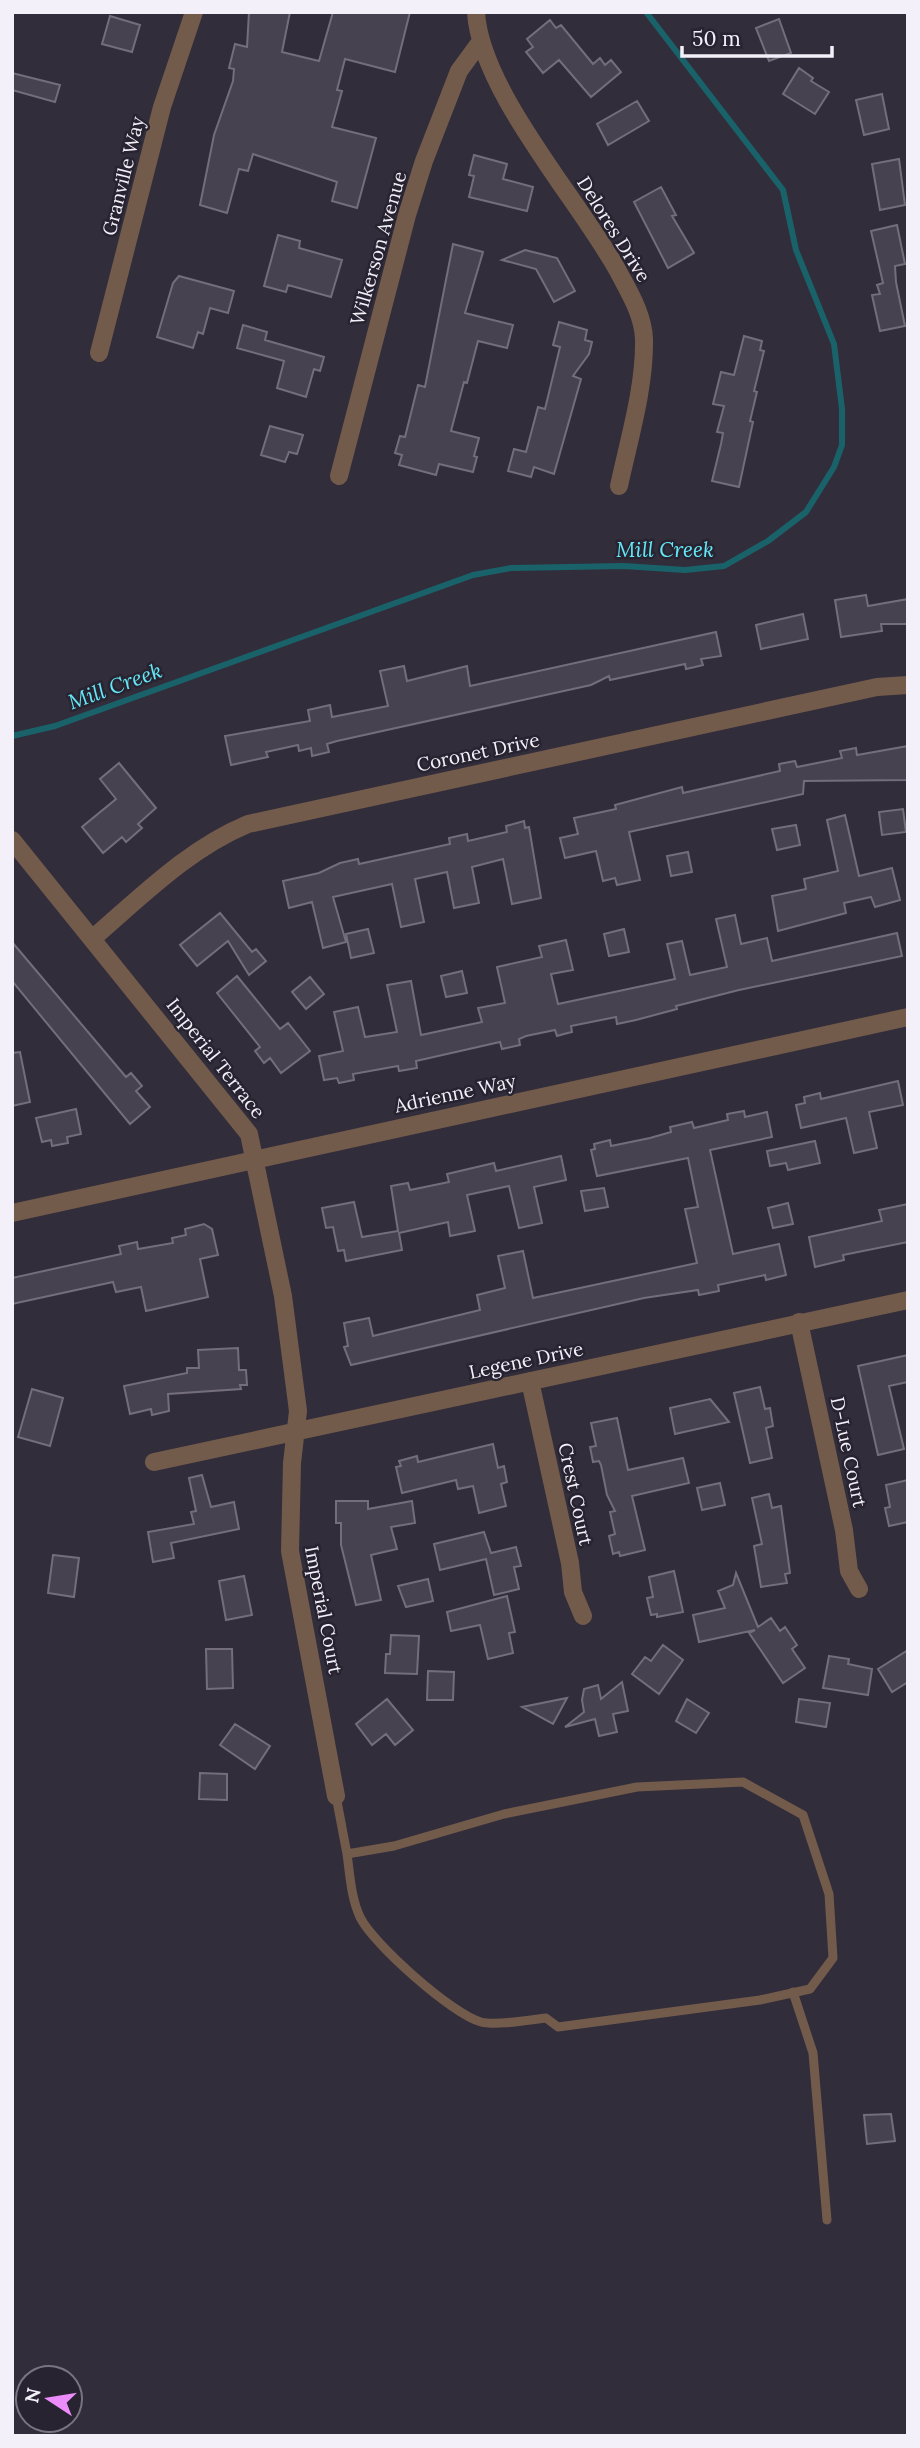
<svg xmlns="http://www.w3.org/2000/svg" width="920" height="2448" viewBox="0 0 920 2448" font-family="Lora,serif">
  <rect width="100%" height="100%" fill="#322d3a"/>
  <g fill="none" stroke-linecap="round" stroke-linejoin="round">
    <path stroke="#1a626a" stroke-width="6" d="M12,736L55,726L473,575L511,568L624,566L685,570L724,566L768,541L806,512L834,467L842,445V409L834,344L796,250L783,190L646,12"/>
  </g>
  <path fill="#474250" stroke="#736d7c" stroke-width="2" d="M249,12H290L282,52L319,61L333,12H410L395,72L345,59L337,90L342,91L332,127L376,138L357,208L332,201L337,182L253,154L248,171L239,169L227,213L200,205L214,135L233,81L234,69L229,68L235,44L247,47Z
    M110,16L140,25L132,52L102,44Z
    M779,19L791,53L769,61L756,28Z
    M550,20L556,28L561,25L593,64L600,58L605,65L611,60L621,72L591,97L559,60L543,73L526,52L533,47L527,39Z
    M799,68L813,78L811,81L829,92L815,114L783,94Z
    M12,73L60,85L55,102L12,90Z
    M882,94L889,129L864,135L856,100Z
    M637,101L649,121L608,145L597,124Z
    M474,155L507,164L503,179L533,187L527,211L469,197L474,176L469,175Z
    M899,159L905,205L880,210L872,164Z
    M661,187L676,215L672,216L694,253L668,268L634,202Z
    M897,225L905,264L895,266L896,282L905,326L880,331L872,295L880,294L877,285L883,283L871,231Z
    M278,235L300,241L299,248L342,260L331,297L288,285L286,292L264,286Z
    M453,244L483,252L465,313L513,325L507,348L478,341L467,383L464,382L451,431L479,438L474,456L477,457L473,472L439,464L436,475L399,465L402,455L395,453L400,436L405,437L418,385L425,387Z
    M525,250L557,258L575,291L554,302L536,269L502,260Z
    M179,276L234,291L228,313L210,308L203,334L198,332L193,348L157,337L173,283Z
    M559,322L587,330L585,340L592,342L589,354L573,376L581,379L554,474L534,467L531,477L508,471L514,449L526,452L538,407L545,409L560,347L553,345Z
    M243,325L267,332L265,340L324,357L320,371L314,369L306,397L277,388L284,361L237,348Z
    M744,336L762,341L760,350L764,351L754,391L757,392L750,421L753,422L739,487L712,481L721,444L723,433L717,432L724,406L713,404L721,372L734,375Z
    M270,426L303,435L297,454L289,452L285,462L261,455Z
    M866,595L868,606L908,599V624H881L882,631L841,637L835,600Z
    M803,614L808,639L761,649L756,625Z
    M716,632L721,656L701,659L703,665L695,667L686,669L685,664L610,680L609,676L591,685L337,741L327,744L329,752L312,756L311,748L299,751L298,745L266,752L268,757L231,765L225,736L310,721L308,710L330,705L332,717L388,706L380,671L404,666L407,681L467,666L470,686Z
    M908,746V780L804,781L803,794L629,832L640,880L617,885L615,878L603,881L596,851L565,858L560,838L578,834L574,818L616,809L615,805L682,787L683,793L780,771L779,764L795,761L797,767L842,758L840,751L856,748L857,755Z
    M119,763L156,808L138,824L142,828L126,842L122,837L103,853L82,827L116,799L100,779Z
    M903,809L906,832L882,835L879,812Z
    M845,815L859,876L892,868L900,900L875,907L871,897L844,903L846,913L778,931L772,896L806,889L804,879L838,871L827,820Z
    M524,821L525,828L529,827L541,898L512,904L503,859L472,867L479,903L454,908L447,872L415,879L424,922L401,927L392,884L333,897L346,942L323,948L312,902L289,908L283,881L319,873L340,863L358,859L359,864L450,844L449,838L467,834L468,841L507,832L506,826Z
    M796,825L800,845L777,850L772,829Z
    M688,852L692,872L671,876L667,856Z
    M220,913L252,952L256,949L266,961L249,975L228,941L197,966L180,945Z
    M735,915L741,944L767,938L772,961L897,933L902,956L739,990L676,1006L677,1009L636,1020L617,1024L616,1017L571,1026L572,1032L564,1034L557,1036L555,1030L526,1036L519,1039L520,1045L502,1049L500,1042L416,1061L417,1068L399,1071L398,1066L353,1074L354,1080L339,1083L337,1078L324,1080L319,1056L343,1051L334,1012L358,1007L365,1037L397,1032L387,985L411,981L421,1035L482,1022L478,1008L505,1003L497,967L542,957L539,946L566,940L573,970L551,974L558,1004L675,979L667,944L682,941L690,975L727,967L716,919Z
    M368,929L374,953L351,958L346,934Z
    M624,929L629,952L609,956L604,934Z
    M12,942L126,1077L131,1073L142,1086L136,1091L150,1107L130,1124L12,981Z
    M462,971L467,993L446,997L441,976Z
    M237,976L280,1029L288,1023L310,1051L281,1073L270,1058L264,1063L255,1051L260,1047L217,993Z
    M310,977L324,994L306,1009L292,992Z
    M20,1052L30,1102L12,1106V1053Z
    M898,1081L903,1105L869,1112L877,1148L854,1153L846,1118L801,1128L796,1105L805,1103L804,1097L820,1093L821,1099Z
    M76,1109L81,1134L67,1137L68,1143L52,1146L51,1140L42,1142L36,1118Z
    M744,1111L745,1117L767,1112L772,1137L710,1150L733,1254L779,1244L786,1275L766,1280L765,1275L718,1285L719,1291L699,1295L698,1290L644,1298L351,1365L344,1347L348,1346L344,1323L369,1318L373,1336L480,1310L477,1295L505,1288L498,1256L523,1251L533,1298L697,1263L685,1209L698,1207L688,1158L597,1176L591,1150L595,1149L594,1144L610,1140L611,1146L650,1138L671,1132L670,1127L692,1122L694,1128L728,1120L727,1114Z
    M815,1141L820,1163L788,1170L786,1163L770,1166L767,1151Z
    M561,1156L566,1180L534,1187L542,1223L519,1228L509,1186L467,1195L475,1231L450,1236L448,1222L399,1233L402,1250L346,1261L344,1250L338,1251L333,1227L326,1228L322,1208L354,1202L362,1237L398,1231L391,1186L408,1183L410,1190L449,1182L447,1174L494,1163L496,1171Z
    M604,1188L608,1207L585,1211L581,1191Z
    M788,1203L793,1224L773,1228L768,1208Z
    M908,1204V1242L843,1255L844,1260L815,1267L809,1237L882,1221L879,1210Z
    M204,1224L212,1229L218,1255L200,1259L208,1297L146,1311L141,1287L116,1292L113,1282L12,1304V1278L121,1254L119,1246L137,1242L138,1249L173,1243L172,1238L186,1235L185,1229Z
    M238,1348L239,1370H246L247,1385H240L241,1389L168,1394L169,1411L152,1415L151,1409L130,1414L124,1386L187,1373V1368H199L198,1350Z
    M908,1355V1382L889,1386L904,1449L878,1455L858,1366Z
    M760,1387L765,1409L770,1408L773,1426L766,1428L772,1458L750,1463L734,1393Z
    M32,1389L63,1398L50,1446L18,1437Z
    M710,1399L729,1422L675,1434L670,1408Z
    M617,1418L628,1470L683,1458L689,1483L632,1496L645,1550L620,1556L619,1552L613,1554L609,1536L615,1534L610,1512L615,1511L607,1495L601,1465L599,1461L593,1462L590,1447L596,1446L591,1423Z
    M493,1444L498,1468L504,1466L507,1482L501,1484L506,1506L479,1513L473,1486L458,1489L456,1480L402,1493L396,1467L401,1466L399,1461L417,1456L418,1462Z
    M202,1475L211,1507L234,1502L239,1529L171,1543L174,1558L153,1562L148,1532L194,1524L191,1512L196,1511L189,1478Z
    M908,1480V1522L889,1526L885,1508L890,1507L886,1485Z
    M720,1483L725,1505L702,1510L697,1488Z
    M769,1494L772,1508L781,1506L790,1573L785,1574L787,1583L761,1587L754,1546L762,1544L752,1498Z
    M336,1501H368V1509L412,1501L415,1523L391,1527L397,1549L371,1555L381,1600L356,1605L341,1545V1523H336Z
    M484,1532L491,1553L516,1547L521,1566L514,1567L519,1589L494,1595L486,1559L440,1570L434,1544Z
    M53,1555L79,1558L74,1597L48,1593Z
    M674,1571L683,1612L657,1617V1614L651,1615L647,1598L653,1597L649,1577Z
    M736,1573L758,1627L771,1618L780,1631L785,1627L797,1645L792,1649L805,1668L783,1683L749,1633L755,1630L699,1642L693,1615L725,1608L718,1591L733,1585Z
    M244,1576L252,1615L226,1620L219,1581Z
    M428,1579L433,1601L406,1607L398,1586Z
    M507,1596L515,1632L509,1633L513,1653L488,1659L480,1625L451,1631L447,1612Z
    M391,1635L419,1636L417,1674L385,1673L386,1654H390Z
    M663,1645L683,1660L659,1694L632,1674L645,1657L651,1661Z
    M206,1649H232L233,1688L207,1689Z
    M908,1650V1682L892,1692L878,1669Z
    M829,1656L849,1659L848,1664L872,1669L868,1695L823,1688Z
    M428,1671L454,1672L453,1700H427Z
    M622,1682L628,1711L613,1714L617,1732L599,1736L595,1719L565,1727L584,1712L582,1700L584,1689L598,1685L601,1699Z
    M567,1698L553,1724L522,1707Z
    M387,1699L413,1730L395,1745L386,1734L372,1745L356,1724Z
    M687,1699L709,1713L696,1733L676,1721Z
    M799,1699L830,1703L826,1727L796,1722Z
    M235,1724L270,1746L255,1769L220,1745Z
    M200,1773L227,1774V1800L199,1799Z
    M891,2114L895,2141L867,2144L864,2115Z"/>
  <g fill="none" stroke-linecap="round" stroke-linejoin="round">
    <path stroke="#735b4c" stroke-width="9" d="M336,1796L347,1854L394,1846L504,1814L637,1787L743,1782L803,1815L829,1894L833,1958L810,1989L760,2000L558,2027L546,2018C529,2020 496,2026 481,2022C453,2015 372,1943 360,1917C351,1898 350,1875 347,1854
      M793,1992L813,2053L827,2220"/>
    <path stroke="#735b4c" stroke-width="18" d="M476,12C480,90 579,200 618,271C629,292 643,314 644,339C645,387 629,439 619,486
      M99,353L162,107L194,12
      M339,476L407,215L424,161L459,71L481,41
      M12,840L249,1134L283,1296L298,1411L292,1463L290,1551L336,1796
      M93,938C142,896 188,849 248,824L877,687L908,685
      M12,1213L908,1017
      M799,1322L844,1530L849,1571L859,1589
      M530,1381L570,1563L573,1592L583,1616
      M154,1462L908,1300"/>
  </g>
  <g text-anchor="middle" dominant-baseline="central" stroke-width="5" stroke-linejoin="round" paint-order="stroke">
    <g font-size="19" fill="#f3f0f9" stroke="#282330">
      <text transform="translate(123 176) rotate(-76)">Granville Way</text>
      <text transform="translate(614 229) rotate(58)">Delores Drive</text>
      <text transform="translate(378 248) rotate(-74)">Wilkerson Avenue</text>
      <text transform="translate(478 752) rotate(-12)">Coronet Drive</text>
      <text transform="translate(216 1058) rotate(52)">Imperial Terrace</text>
      <text transform="translate(455 1093) rotate(-12)">Adrienne Way</text>
      <text transform="translate(526 1360) rotate(-12)">Legene Drive</text>
      <text transform="translate(849 1452) rotate(78)">D-Lue Court</text>
      <text transform="translate(576 1494) rotate(78)">Crest Court</text>
      <text transform="translate(324 1610) rotate(79)">Imperial Court</text>
    </g>
    <g font-size="21" font-style="italic" fill="#64e8f7" stroke="#282330">
      <text x="665" y="549">Mill Creek</text>
      <text transform="translate(115 686) rotate(-20)">Mill Creek</text>
    </g>
  </g>
  <rect width="920" height="2448" fill="none" stroke="#f3f0f9" stroke-width="28"/>
  <g transform="translate(49 2399) rotate(282)"><circle r="33" fill="#282330" stroke="#797580" stroke-width="2"/>
  <path d="M0-5L12 26L0 18L-12 26Z" fill="#ec8cfa"/>
  <text y="-10" font-size="19" font-weight="bold" text-anchor="middle" fill="#f3f0f9">N</text>
  </g>
  <path d="M682 46v10h150v-10" fill="none" stroke="#f3f0f9" stroke-width="3.5"/>
  <text x="692" y="46" font-size="21" fill="#f3f0f9" stroke="#282330" stroke-width="5" paint-order="stroke">50 m</text>
</svg>
